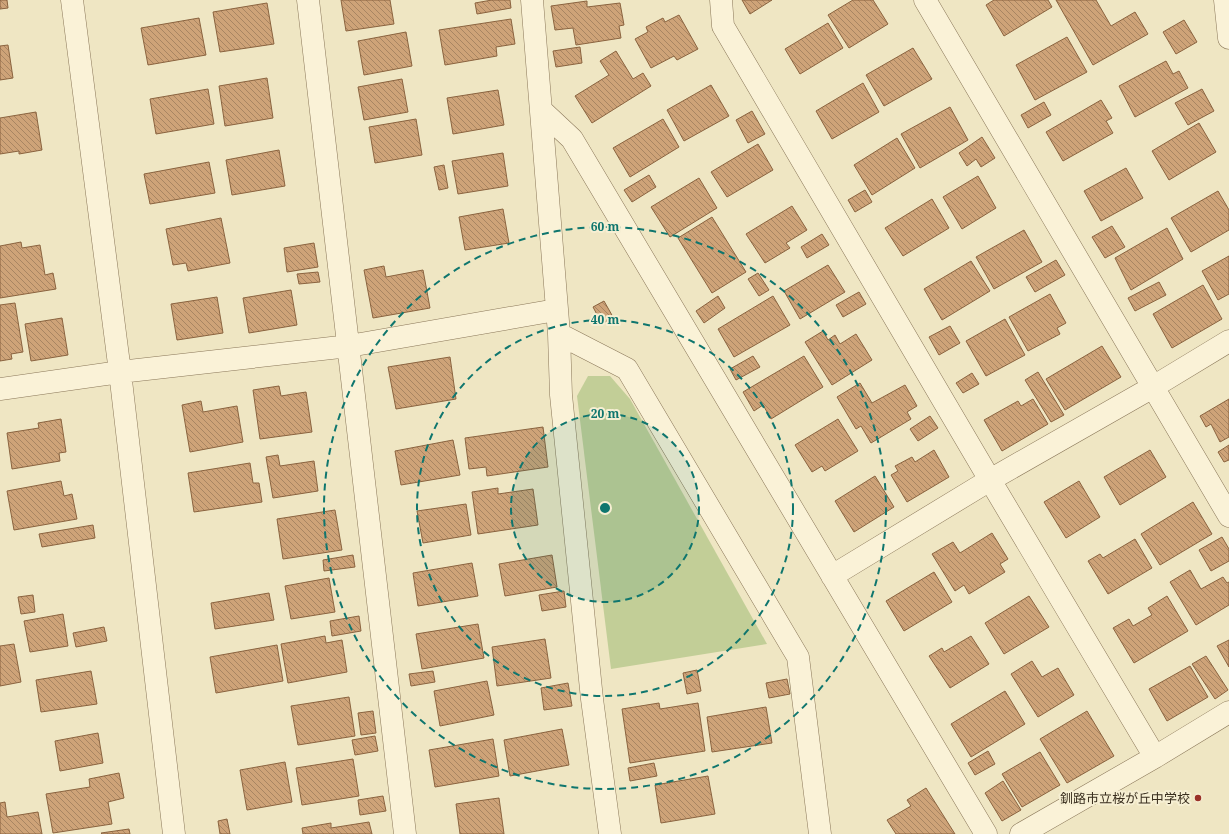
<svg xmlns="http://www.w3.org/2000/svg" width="1229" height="834" viewBox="0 0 1229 834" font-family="'Noto Serif','Noto Sans JP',serif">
  <defs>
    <pattern id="building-back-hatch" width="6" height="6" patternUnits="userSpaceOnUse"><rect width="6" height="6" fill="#cea378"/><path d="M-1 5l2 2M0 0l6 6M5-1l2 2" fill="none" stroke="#a88562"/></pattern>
  </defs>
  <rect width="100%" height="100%" fill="#efe6c3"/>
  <path fill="#c2ce97" d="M588,376H610L630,399L767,644L611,669L577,396Z"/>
  <path fill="url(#building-back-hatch)" stroke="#8a633f" d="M0,0H7L8,8L0,9Z
    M341,0H390L394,24L346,31Z
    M492,0H510L511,8L477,14L475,3Z
    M742,0H772L750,14Z
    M853,0H873L888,24L849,48L828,15Z
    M994,0H1048L1052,7L1004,36L986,5Z
    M1056,0H1096L1111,26L1135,12L1148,34L1093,65Z
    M587,1V7L620,3L624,25L619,26L621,38L576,45L573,28L555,30L551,6Z
    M267,3L274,44L220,52L213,12Z
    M679,15L698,49L677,60L674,56L651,68L635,39L648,32L646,27L663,18L665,22Z
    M199,18L206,55L148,65L141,28Z
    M511,19L515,44L496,47L497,56L445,65L439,30Z
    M1184,20L1197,42L1176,54L1163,32Z
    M828,23L843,48L800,74L785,49Z
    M406,32L412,66L364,75L358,41Z
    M1067,37L1087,72L1035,100L1016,65Z
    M8,45L13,78L0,80V46Z
    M580,47L582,63L556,67L553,51Z
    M913,48L932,79L884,106L866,75Z
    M616,51L633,79L643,73L651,86L592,123L575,96L609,75L600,61Z
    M1166,61L1173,74L1179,71L1188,88L1135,117L1119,86Z
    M267,78L273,118L225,126L219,86Z
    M402,79L408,112L364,120L358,87Z
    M863,83L879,112L832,139L816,111Z
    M711,85L729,116L684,141L667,110Z
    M208,89L214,124L156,134L150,99Z
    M1202,89L1214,111L1188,125L1175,103Z
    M498,90L504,125L453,134L447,98Z
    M1101,100L1112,118L1106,121L1113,133L1063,161L1046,132Z
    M1044,102L1051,115L1028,128L1021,115Z
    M950,107L968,140L920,168L901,134Z
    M752,111L765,134L748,143L736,120Z
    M36,112L42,150L19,154V151L0,154V118Z
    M416,119L422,155L375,163L369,127Z
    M663,119L679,147L630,177L613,148Z
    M1199,123L1216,152L1169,180L1152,151Z
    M982,137L995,158L981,167L976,159L967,166L959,153Z
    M897,138L915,168L872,195L854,165Z
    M758,144L773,170L727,197L711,172Z
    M279,150L285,186L232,195L226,160Z
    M503,153L508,186L458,194L452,161Z
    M209,162L215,193L150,204L144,174Z
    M444,165L448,188L439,190L434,167Z
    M1126,168L1143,198L1101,221L1084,191Z
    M649,175L656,187L632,202L624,190Z
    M978,176L996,208L962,229L943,197Z
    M699,178L717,208L670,237L651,207Z
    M865,190L872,202L855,212L848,200Z
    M1218,191L1229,210V230L1191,252L1171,218Z
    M932,199L949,228L903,256L885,228Z
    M792,206L807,230L786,243L790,248L765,263L746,234Z
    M503,209L509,243L465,250L459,217Z
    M712,217L746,272L712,293L678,238Z
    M221,218L230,263L188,271L186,263L173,265L166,229Z
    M1112,226L1125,247L1105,258L1092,237Z
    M1167,228L1183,259L1131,290L1115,258Z
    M1024,230L1042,262L994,289L976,257Z
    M822,234L829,245L807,258L801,247Z
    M21,242L22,248L40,245L45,275L53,273L56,289L0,298V246Z
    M314,243L318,267L287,272L284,248Z
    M1229,256V294L1218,300L1202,271Z
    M1056,260L1065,275L1035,292L1026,277Z
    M971,261L990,291L942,320L924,289Z
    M828,265L845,292L800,319L784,291Z
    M384,266L386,277L423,270L430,308L373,318L364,270Z
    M318,272L320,282L299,284L297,274Z
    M758,273L769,290L759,296L748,279Z
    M1159,282L1166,295L1135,311L1128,298Z
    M1203,285L1222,319L1172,348L1153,314Z
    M291,290L297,325L249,333L243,298Z
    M859,292L866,304L843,317L836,305Z
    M1050,294L1066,323L1057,328L1060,334L1028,351L1009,317Z
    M718,296L725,308L704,323L696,311Z
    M773,296L790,325L734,357L718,329Z
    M217,297L223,333L177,340L171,304Z
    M604,301L613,317L602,324L593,307Z
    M15,303L23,352L11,354L12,359L0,361V305Z
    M62,318L68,355L31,361L25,324Z
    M1005,319L1025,355L986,376L966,341Z
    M950,326L960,343L939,355L929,337Z
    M823,331L828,340L835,335L840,344L856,334L872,360L832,385L805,342Z
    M1102,346L1121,377L1065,410L1046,379Z
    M753,356L760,367L736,380L730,369Z
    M804,356L823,387L771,419L763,405L754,411L743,392Z
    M450,357L456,399L396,409L388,367Z
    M1038,372L1064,415L1051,422L1025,380Z
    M972,373L979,384L963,393L956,383Z
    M860,383L872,403L905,385L917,406L907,412L911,419L871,443L861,426L856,429L837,397Z
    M279,386L281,396L306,392L312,432L260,439L253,390Z
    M1033,399L1048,424L1002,451L984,420L1018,401L1021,406Z
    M1229,399V437L1220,442L1211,424L1206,427L1200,416Z
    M201,401L203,412L237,406L243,442L190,452L182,405Z
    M930,416L938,428L918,441L910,429Z
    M61,419L66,452L59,453L60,461L12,469L7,433L39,428L38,423Z
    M838,419L858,451L825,471L822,466L812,472L795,445Z
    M543,427L548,467L487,476L486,467L469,469L465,438Z
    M453,440L460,475L401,485L395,451Z
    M1229,445V460L1224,462L1218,452Z
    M934,450L949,477L907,502L891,475L898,471L895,466L912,457L915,462Z
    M1150,450L1166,477L1120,505L1104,477Z
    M278,455L280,466L314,461L318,491L273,498L266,457Z
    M250,463L253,483H259L262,502L194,512L188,473Z
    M875,476L894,507L854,532L835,501Z
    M61,481L64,496L72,494L77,519L14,530L7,491Z
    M1079,481L1100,517L1066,538L1044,502Z
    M498,488V494L533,489L538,525L478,534L472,492Z
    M1193,502L1212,534L1160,565L1141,534Z
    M466,504L471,535L423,543L417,511Z
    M335,510L342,550L283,559L277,519Z
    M93,525L95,538L42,547L39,534Z
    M992,533L1008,559L1000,564L1005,572L969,594L964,585L955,591L932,554L953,542L960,553Z
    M1222,537L1229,549V561L1211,571L1199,550Z
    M1135,539L1152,568L1108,594L1088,561L1100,554L1103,558Z
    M353,555L355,567L324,571L323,560Z
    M552,555L557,587L505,596L499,564Z
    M472,563L478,596L418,606L413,573Z
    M1190,570L1201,589L1223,577L1227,583L1229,582V605L1196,625L1170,582Z
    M934,572L952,602L904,631L886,601Z
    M329,578L335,612L291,619L285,586Z
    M564,591L566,607L542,611L539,595Z
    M269,593L274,620L215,629L211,603Z
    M33,595L35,612L21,614L18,597Z
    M1029,596L1049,627L1004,654L985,623Z
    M1167,596L1188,631L1134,663L1113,628L1129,619L1133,626L1152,615L1148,608Z
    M63,614L68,646L30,652L24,621Z
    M359,616L361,631L332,636L330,621Z
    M478,624L484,658L422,669L416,634Z
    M104,627L107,641L76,647L73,633Z
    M325,636L326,643L342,640L347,672L288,683L281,644Z
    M971,636L989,664L950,688L929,656L942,648L944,652Z
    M545,639L551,678L497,686L492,647Z
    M1229,640V667L1217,646Z
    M14,644L21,682L0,686V646Z
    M277,645L283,681L216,693L210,657Z
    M1206,656L1228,690L1215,699L1192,664Z
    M1032,661L1042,677L1058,668L1074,695L1038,717L1011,674Z
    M1190,666L1208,697L1167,721L1149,689Z
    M697,670L701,691L687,694L683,673Z
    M91,671L97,704L41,712L36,680Z
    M433,671L435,682L411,686L409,674Z
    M787,679L790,694L769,698L766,683Z
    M487,681L494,715L440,726L434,691Z
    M568,683L572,706L544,710L541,688Z
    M1005,691L1025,724L971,757L951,724Z
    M349,697L355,736L298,745L291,706Z
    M659,703L660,709L698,703L705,751L630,763L622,709Z
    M766,707L772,743L712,752L707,717Z
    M373,711L376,733L361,735L358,713Z
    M1087,711L1114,756L1067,783L1040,739Z
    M562,729L569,765L510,776L504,740Z
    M98,733L103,763L60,771L55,741Z
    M375,736L378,751L355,755L352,740Z
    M493,739L499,776L435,787L429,750Z
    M988,751L995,764L975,775L968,763Z
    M1040,752L1060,785L1022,807L1002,774Z
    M353,759L359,796L302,805L296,768Z
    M285,762L292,802L247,810L240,770Z
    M654,763L657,776L630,781L628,768Z
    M119,773L124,798L108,802L112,824L53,833L46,794L90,787L89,779Z
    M708,776L715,814L661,823L655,785Z
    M1003,781L1021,810L1002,821L985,793Z
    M926,788L955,834H896L887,820L911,806L907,800Z
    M383,796L386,811L360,815L358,800Z
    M499,798L504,834H460L456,804Z
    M5,802L7,817L38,812L42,834H0V803Z
    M227,819L230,834H220L218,821Z
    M369,822L372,834H303L302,828L331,823V828Z
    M129,829L130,834H102L101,833Z"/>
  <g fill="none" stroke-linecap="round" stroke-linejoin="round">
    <g stroke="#8a7759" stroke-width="23">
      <path id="minor" d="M72,0L120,372L174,834
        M308,0L405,834
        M532,0L559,334L561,395L592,699L610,834
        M721,0L723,26L990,480L1155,757
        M925,0L1229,516
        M1225,0L1229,38
        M541,110L572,139L986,834
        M559,334L627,369L798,657L820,834
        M0,389L120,372L349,346L556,310
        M832,576L990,480L1153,387L1229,341
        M1021,834L1155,757L1229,712"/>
    </g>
    <use href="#minor" stroke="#faf2d7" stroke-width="22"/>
  </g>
  <circle cx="605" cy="508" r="94" fill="#0f766e" fill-opacity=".12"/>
  <g fill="none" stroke="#0f766e" stroke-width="2" stroke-dasharray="7 5">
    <circle cx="605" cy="508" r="94"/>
    <circle cx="605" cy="508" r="188"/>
    <circle cx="605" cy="508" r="281"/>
  </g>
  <circle fill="#9a3128" stroke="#f6efd3" stroke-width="1.5" cx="1198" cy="798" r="4"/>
  <g text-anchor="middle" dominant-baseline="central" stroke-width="4" stroke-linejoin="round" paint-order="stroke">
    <g font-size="13" fill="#392e1e" stroke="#f6efd3" text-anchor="end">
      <text x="1190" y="798">釧路市立桜が丘中学校</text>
    </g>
  </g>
  <circle cx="605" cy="508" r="6" fill="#0f766e" stroke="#f6efd3" stroke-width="2"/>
  <g font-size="12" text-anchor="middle" font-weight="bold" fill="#0f766e" stroke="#f6efd3" stroke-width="4" stroke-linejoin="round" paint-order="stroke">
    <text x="605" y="231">60 m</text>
    <text x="605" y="324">40 m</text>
    <text x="605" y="418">20 m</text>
  </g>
</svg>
